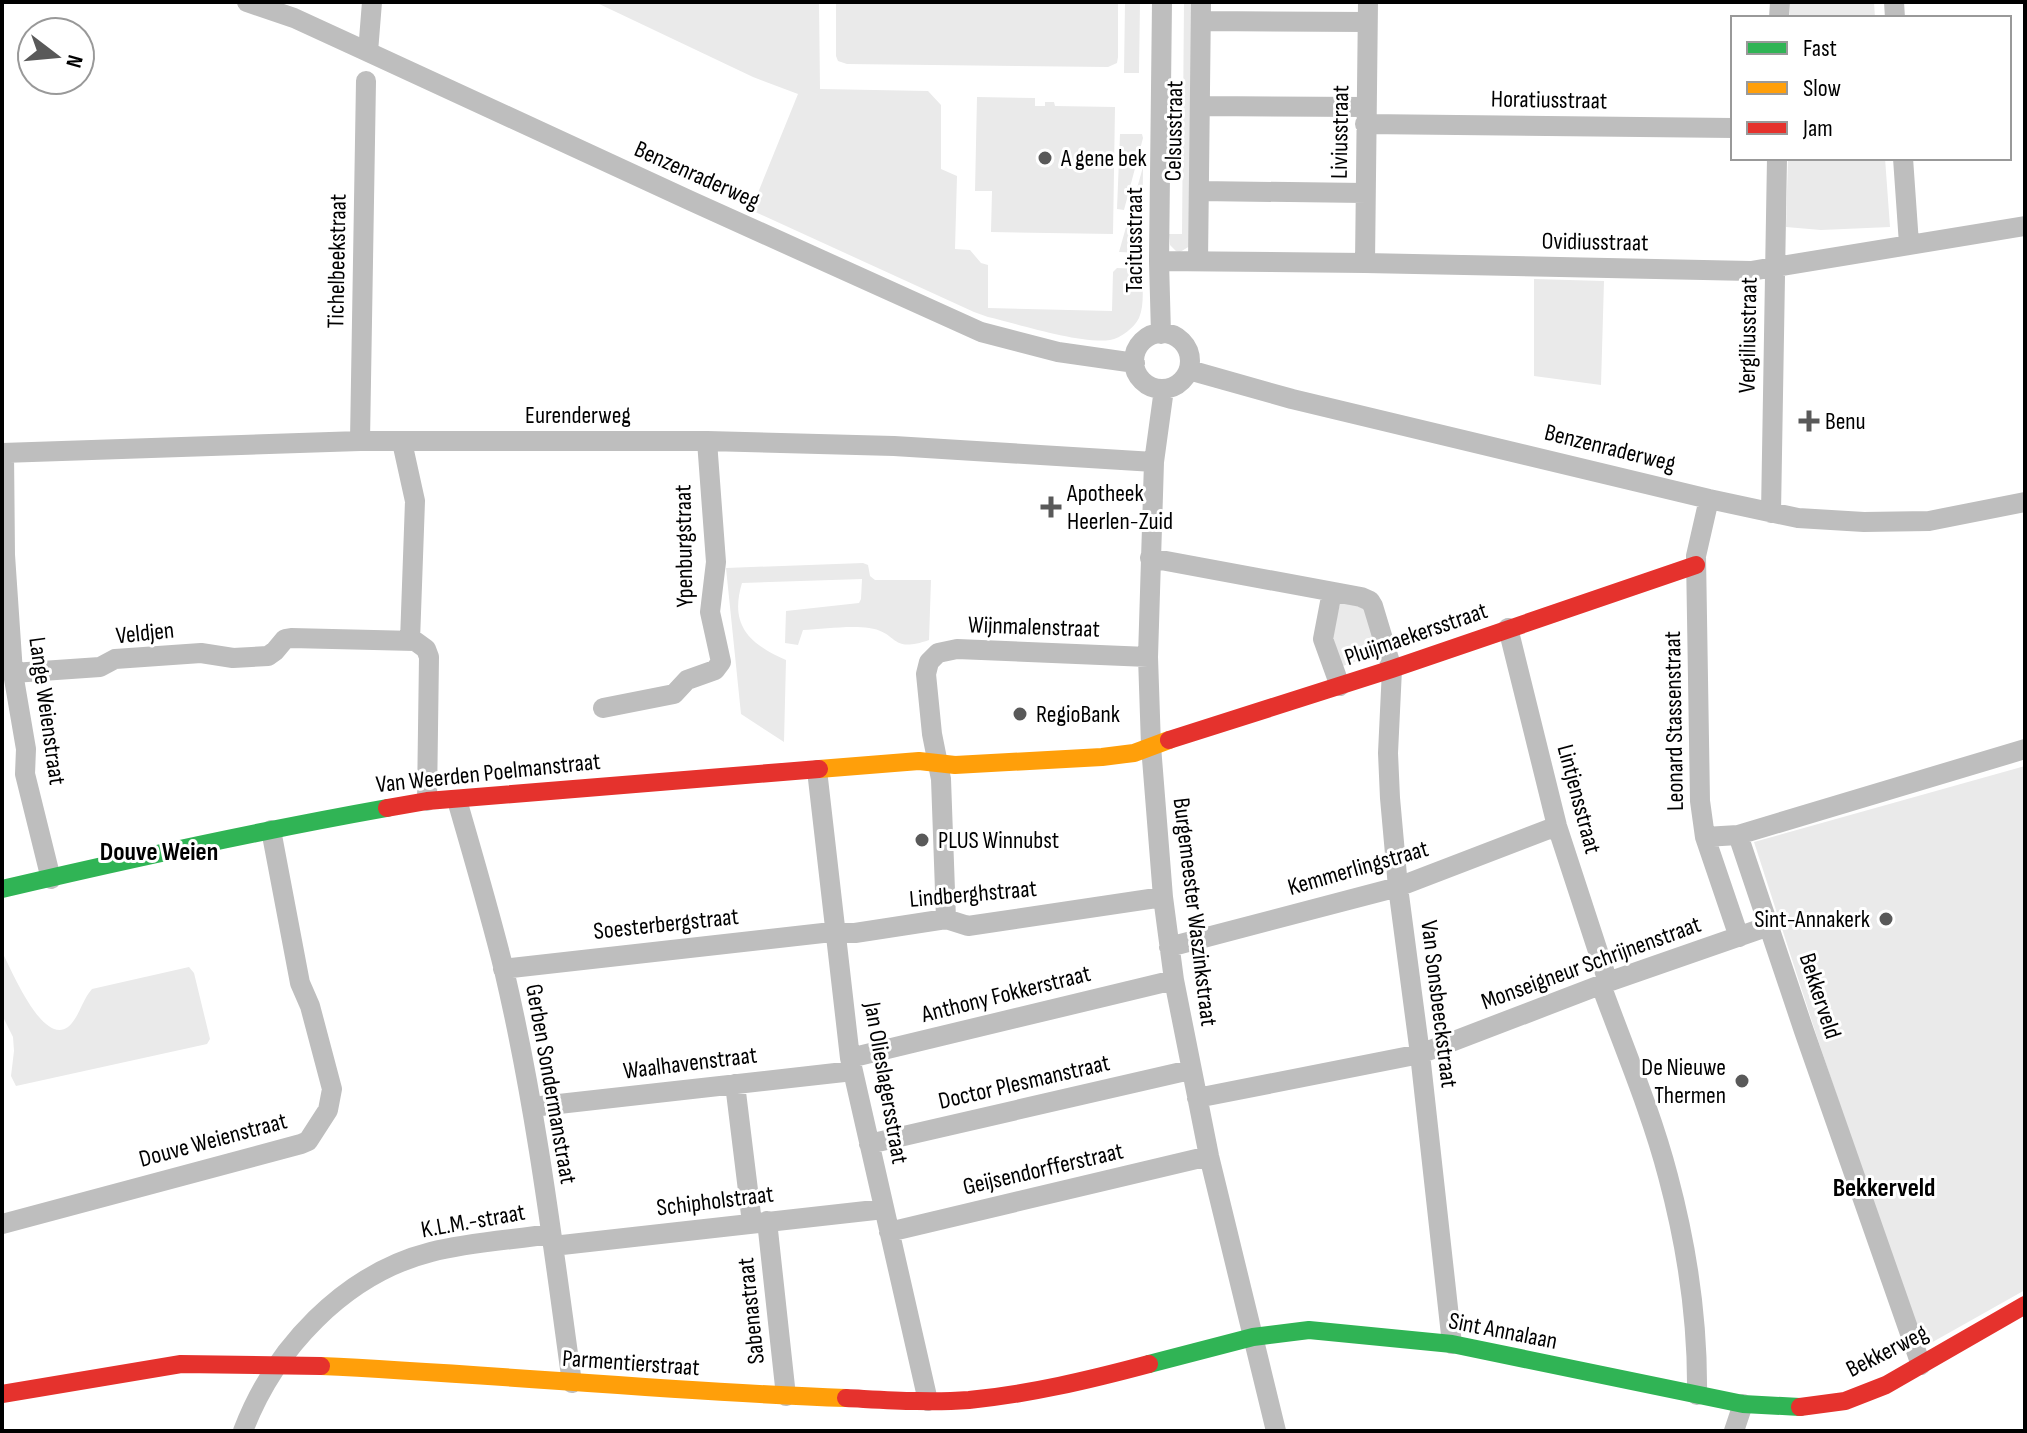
<svg xmlns="http://www.w3.org/2000/svg" width="2027" height="1433" viewBox="0 0 2027 1433" font-family="'Sofia Sans Condensed',sans-serif">
  <rect width="100%" height="100%" fill="#fff"/>
  <path fill="#eaeaea" d="M595,2H819L820,89L928,91L941,105V169L957,176L955,249L970,250L981,263L988,265V308L1112,311L1113,272L1117,268L1142,269C1142,284 1145,304 1139,318C1134,328 1121,338 1110,340C1080,344 1019,324 988,317L974,312L751,210L798,94L753,77Z
    M836,2H1118V57L1117,63L1108,67L847,64L838,61L836,56Z
    M1125,2H1140L1139,73H1124Z
    M1184,2H1195L1190,246L1180,252L1176,251L1170,245L1169,234H1182Z
    M1790,2H1874L1875,18H1790Z
    M977,97L1035,98V106H1045V102H1054L1055,106L1115,107L1113,234L991,232L992,191H975Z
    M1120,134H1142L1143,138L1124,210L1117,209Z
    M1788,158H1885L1890,227L1821,230L1786,227Z
    M1143,167L1142,253L1119,252Z
    M1534,279L1604,281L1601,385L1534,376Z
    M863,563L868,565L870,576L875,580H931L929,640C889,654 899,632 869,628C851,625 822,629 803,630L798,645L785,643L786,611L859,603L861,599L862,579L742,583C729,626 750,644 786,660L784,742L741,714L726,568Z
    M1344,603L1365,608L1380,653L1340,667L1331,639L1340,604Z
    M2025,766V1290L1922,1348L1818,1040L1754,842Z
    M2,952C11,968 42,1046 68,1027C79,1018 82,1000 92,989L189,967L194,973L210,1039L207,1044L16,1086L11,1076L14,1051L13,1037L2,1015Z"/>
  <g fill="none" stroke-linecap="round" stroke-linejoin="round">
    <path stroke="#bebebe" stroke-width="20" d="M247,2L294,18L368,52L691,201L981,332L1058,352L1135,363
      M1894,2L1895,18
      M1779,18L1780,2
      M1201,21L1367,22
      M368,52L372,2
      M1201,106L1366,107
      M1365,124L1733,128
      M1903,158L1909,244
      M1199,191L1365,193
      M1159,261L1365,263L1751,271L2025,226
      M1198,261L1201,2
      M1365,263L1368,2
      M1134 361a28 28 0 1 1 56 0a28 28 0 1 1-56 0Z
      M1161,334L1159,261L1162,2
      M1189,370L1292,399L1709,499L1798,518L1864,522L1929,521L2025,502
      M1164,389L1154,462L1148,657L1151,746L1163,897L1174,980L1209,1156L1276,1431
      M360,441L366,81
      M402,442L415,501L410,641
      M2,453L360,441H707L894,446L1154,462
      M4,453L5,555L13,673L26,749L25,774L51,879
      M1709,499L1696,556L1700,801L1705,837L1739,937
      M1771,513L1777,158
      M1150,558L1361,597L1370,601L1373,606L1392,669L1388,753L1390,798L1398,887L1420,1054L1452,1344
      M1332,592L1323,639L1340,686
      M1508,628L1557,826L1608,982
      M13,673L100,667L115,659L201,653L233,658L268,656L275,651L285,639L291,638L415,641L426,649L429,657L427,801
      M603,708L674,694L687,680L715,670L721,662L710,612L716,562L707,441
      M817,770L850,1058L928,1401
      M457,800C473,856 490,913 504,970C536,1106 553,1245 572,1383
      M1738,835L1804,1031L1921,1365
      M1705,837L1738,835L2025,749
      M946,919L941,779L932,734L926,674L929,662L938,653L957,649L1148,657
      M1169,947L1398,887L1557,826
      M503,969L823,933H855L946,919L968,926L1163,897
      M1601,985C1624,1048 1651,1111 1668,1176C1687,1247 1698,1322 1697,1395
      M850,1058L1174,980
      M735,1084L752,1223
      M1197,1098L1420,1054L1608,982L1769,926
      M532,1107L853,1071
      M869,1144L1190,1070
      M767,1221L786,1396
      M2,1224L301,1144L308,1141L328,1110L332,1089L310,1006L300,983L271,830
      M889,1232L1209,1156
      M553,1246L884,1209
      M243,1431C274,1349 344,1274 431,1252C470,1242 512,1240 551,1234
      M1734,1431L1743,1404"/>
    <path stroke="#30b455" stroke-width="18" d="M2,889C130,859 258,831 387,808
      M1149,1364L1253,1337L1309,1330L1452,1344L1743,1404L1800,1407"/>
    <path stroke="#ff9f0a" stroke-width="18" d="M819,769L919,761L955,765L1102,757L1134,753L1169,740
      M321,1366C496,1374 671,1392 846,1398"/>
    <path stroke="#e5322d" stroke-width="18" d="M1169,740L1392,669L1696,565
      M387,808L427,801L819,769
      M2,1394L181,1364L321,1366
      M846,1398C887,1400 928,1403 969,1400C1030,1394 1089,1380 1149,1364
      M1800,1407L1845,1401L1886,1385L2025,1305"/>
  </g>
  <g fill="#595959" stroke="#fff" stroke-width="3">
    <circle cx="1045" cy="158" r="8"/>
    <path d="M1805 409h8v8h8v8h-8v8h-8v-8h-8v-8h8z"/>
    <path d="M1047 495h8v8h8v8h-8v8h-8v-8h-8v-8h8z"/>
    <circle cx="1020" cy="714" r="8"/>
    <circle cx="922" cy="840" r="8"/>
    <circle cx="1886" cy="919" r="8"/>
    <circle cx="1742" cy="1081" r="8"/>
  </g>
  <g text-anchor="middle" dominant-baseline="central" stroke-width="6" stroke-linejoin="round" paint-order="stroke">
    <g font-size="24" fill="#000" stroke="#fff">
      <text transform="translate(1549 100) rotate(1)">Horatiusstraat</text>
      <text transform="translate(1174 131) rotate(-89)">Celsusstraat</text>
      <text transform="translate(1340 132) rotate(-89)">Liviusstraat</text>
      <text transform="translate(697 175) rotate(24)">Benzenraderweg</text>
      <text transform="translate(1134 240) rotate(-90)">Tacitusstraat</text>
      <text transform="translate(1595 242) rotate(1)">Ovidiusstraat</text>
      <text transform="translate(337 261) rotate(-89)">Tichelbeekstraat</text>
      <text transform="translate(1748 335) rotate(-89)">Vergiliusstraat</text>
      <text x="578" y="415">Eurenderweg</text>
      <text transform="translate(1610 448) rotate(14)">Benzenraderweg</text>
      <text transform="translate(684 546) rotate(-91)">Ypenburgstraat</text>
      <text transform="translate(1034 627) rotate(2)">Wijnmalenstraat</text>
      <text transform="translate(145 633) rotate(-6)">Veldjen</text>
      <text transform="translate(1416 634) rotate(-19)">Pluijmaekersstraat</text>
      <text transform="translate(47 711) rotate(82)">Lange Weienstraat</text>
      <text transform="translate(1674 721) rotate(-91)">Leonard Stassenstraat</text>
      <text transform="translate(488 773) rotate(-6)">Van Weerden Poelmanstraat</text>
      <text transform="translate(1579 799) rotate(75)">Lintjensstraat</text>
      <text transform="translate(1358 868) rotate(-16)">Kemmerlingstraat</text>
      <text transform="translate(973 894) rotate(-5)">Lindberghstraat</text>
      <text transform="translate(1195 912) rotate(83)">Burgemeester Waszinkstraat</text>
      <text transform="translate(666 924) rotate(-6)">Soesterbergstraat</text>
      <text transform="translate(1591 963) rotate(-20)">Monseigneur Schrijnenstraat</text>
      <text transform="translate(1006 994) rotate(-14)">Anthony Fokkerstraat</text>
      <text transform="translate(1820 996) rotate(72)">Bekkerveld</text>
      <text transform="translate(1439 1004) rotate(83)">Van Sonsbeeckstraat</text>
      <text transform="translate(690 1063) rotate(-7)">Waalhavenstraat</text>
      <text transform="translate(1024 1082) rotate(-13)">Doctor Plesmanstraat</text>
      <text transform="translate(886 1083) rotate(80)">Jan Olieslagersstraat</text>
      <text transform="translate(551 1084) rotate(80)">Gerben Sondermanstraat</text>
      <text transform="translate(213 1140) rotate(-15)">Douve Weienstraat</text>
      <text transform="translate(1043 1169) rotate(-13)">Geijsendorfferstraat</text>
      <text transform="translate(715 1201) rotate(-7)">Schipholstraat</text>
      <text transform="translate(473 1221) rotate(-10)">K.L.M.-straat</text>
      <text transform="translate(751 1311) rotate(-96)">Sabenastraat</text>
      <text transform="translate(1503 1331) rotate(11)">Sint Annalaan</text>
      <text transform="translate(1887 1351) rotate(-27)">Bekkerweg</text>
      <text transform="translate(631 1363) rotate(4)">Parmentierstraat</text>
    </g>
    <g font-size="24" fill="#000" stroke="#fff" text-anchor="start">
      <text x="1061" y="158">A gene bek</text>
      <text x="1825" y="421">Benu</text>
      <text x="1067" y="493">Apotheek<tspan x="1067" dy="28">Heerlen-Zuid</tspan></text>
      <text x="1036" y="714">RegioBank</text>
      <text x="938" y="840">PLUS Winnubst</text>
      <text x="1870" y="919" text-anchor="end">Sint-Annakerk</text>
      <text x="1726" y="1067" text-anchor="end">De Nieuwe<tspan x="1726" dy="28">Thermen</tspan></text>
    </g>
    <g font-size="26" font-weight="bold" fill="#000" stroke="#fff">
      <text x="159" y="852">Douve Weien</text>
      <text x="1884" y="1188">Bekkerveld</text>
    </g>
  </g>
  <rect width="2027" height="1433" fill="none" stroke="#000000" stroke-width="8"/>
  <rect x="1731" y="16" width="280" height="144" fill="#ffffff" stroke="#999999" stroke-width="2"/>
  <rect x="1747" y="42" width="40" height="12" fill="#30b455" stroke="#999999" stroke-width="2"/>
  <text x="1803" y="56" font-size="24" fill="#000000">Fast</text>
  <rect x="1747" y="82" width="40" height="12" fill="#ff9f0a" stroke="#999999" stroke-width="2"/>
  <text x="1803" y="96" font-size="24" fill="#000000">Slow</text>
  <rect x="1747" y="122" width="40" height="12" fill="#e5322d" stroke="#999999" stroke-width="2"/>
  <text x="1803" y="136" font-size="24" fill="#000000">Jam</text>
  <g transform="translate(56 56) rotate(106)"><circle r="38" fill="#ffffff" stroke="#999999" stroke-width="2"/>
  <path d="M0-6L14 30L0 20L-14 30Z" fill="#595959"/>
  <text y="-12" font-size="22" font-weight="bold" text-anchor="middle" fill="#000000">N</text>
  </g>
</svg>
